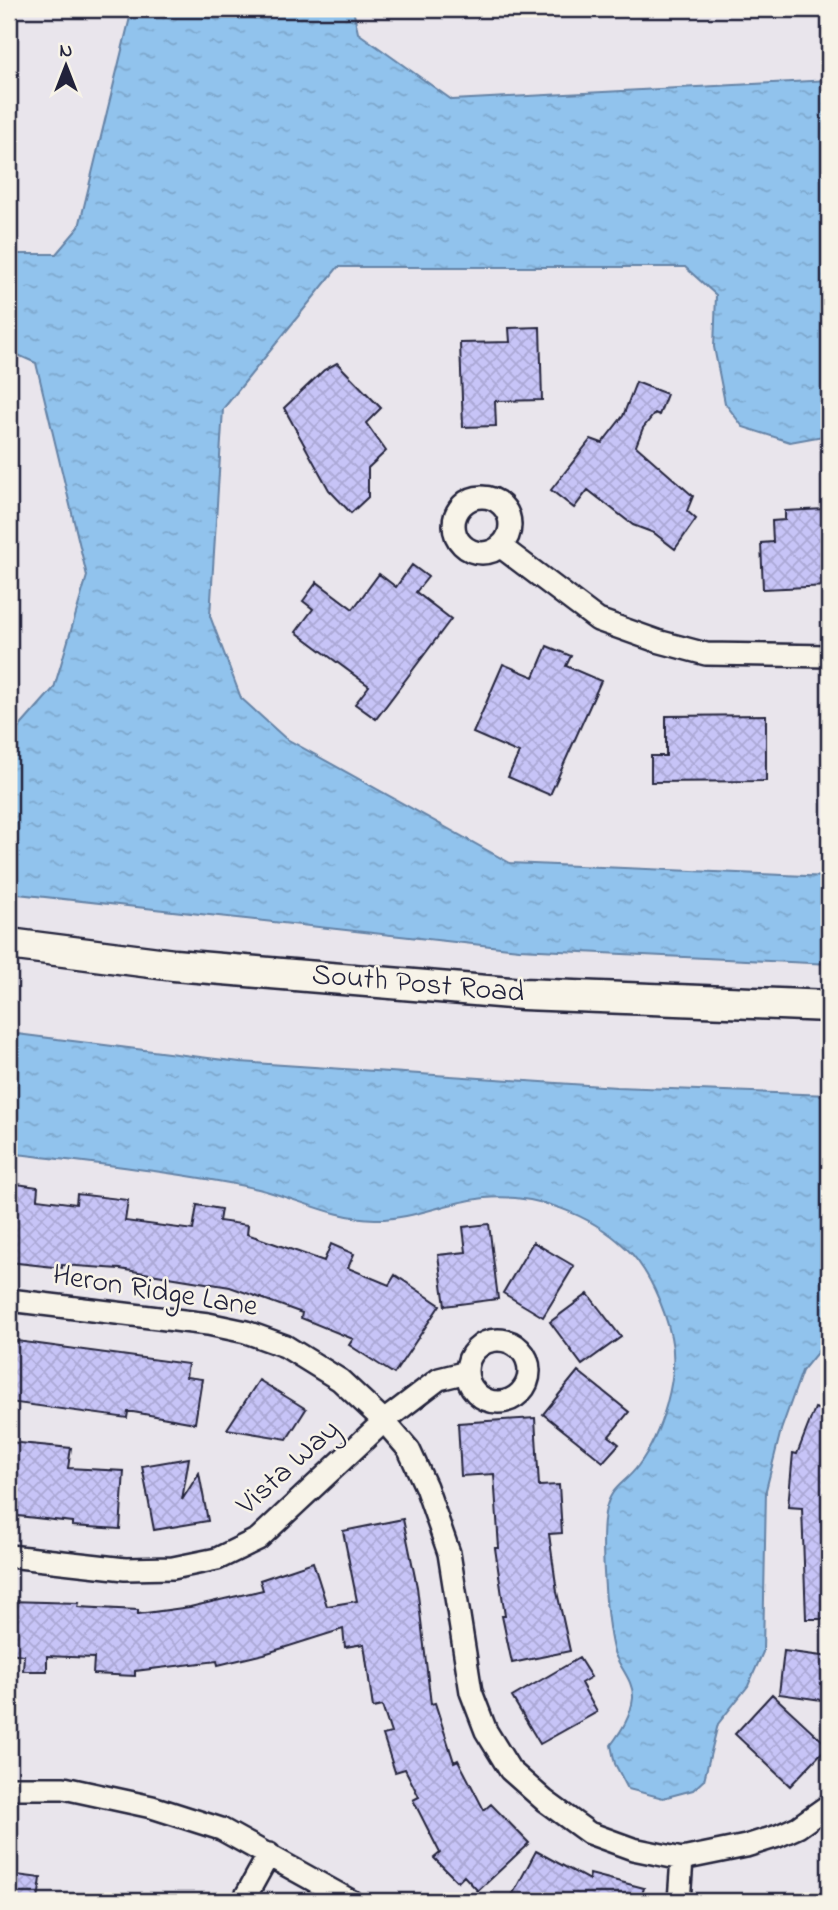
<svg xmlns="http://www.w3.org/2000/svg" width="838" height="1910" viewBox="0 0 838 1910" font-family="'Indie Flower',sans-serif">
  <defs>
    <pattern id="water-ripples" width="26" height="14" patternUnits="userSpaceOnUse" patternTransform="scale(1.75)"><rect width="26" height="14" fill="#91c3ed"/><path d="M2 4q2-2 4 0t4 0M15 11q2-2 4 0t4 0" fill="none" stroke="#7da7cc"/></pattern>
    <pattern id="building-cross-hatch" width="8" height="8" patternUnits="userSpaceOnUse" patternTransform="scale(1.75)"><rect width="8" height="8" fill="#c7c4f7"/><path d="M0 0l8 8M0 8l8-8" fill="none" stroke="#aba8d5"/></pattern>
  </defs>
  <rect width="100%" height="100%" fill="#e9e5ec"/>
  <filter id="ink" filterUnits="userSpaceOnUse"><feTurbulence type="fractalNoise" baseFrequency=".0143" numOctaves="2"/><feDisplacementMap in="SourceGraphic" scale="14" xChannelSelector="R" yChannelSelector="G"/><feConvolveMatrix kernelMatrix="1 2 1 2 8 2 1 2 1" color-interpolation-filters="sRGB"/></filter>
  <g filter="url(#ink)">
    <path fill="url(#water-ripples)" stroke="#6583a6" stroke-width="2" d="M132,9H353L358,33L452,100L829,80V435L790,442L743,427L725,403L714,347L716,295L685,267H338L223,409L210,616L241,698L285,738L510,863L829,877V964L519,949L9,893V739L54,688L87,576L36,363L9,351V254H56L79,227Z
      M9,1033L240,1062L617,1087L829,1095V1338L802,1371L781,1430L766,1490L763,1652L748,1686L718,1724L704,1780L693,1790L663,1798L628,1789L615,1764L611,1745C622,1730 631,1716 633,1698C634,1680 617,1665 613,1649C606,1620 600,1542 605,1513C610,1486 623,1486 638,1466C661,1435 680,1376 671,1337C665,1309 648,1268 626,1248C590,1214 535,1193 485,1198C449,1201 412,1220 375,1219C332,1219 291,1195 249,1187C170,1171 89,1163 9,1153Z"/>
    <path fill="url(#building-cross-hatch)" stroke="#22223b" stroke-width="2" d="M540,327L542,400L495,401L496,426L463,427L460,343L510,342L509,328Z
      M337,363L381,408L366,423L386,451L368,468V497L351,513L329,490L284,408L324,370Z
      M636,382L667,394L659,415L655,413L643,428L636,446L693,496L687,511L696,519L675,549L654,533L633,525L588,490L574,508L551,490L591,439L602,443L623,416Z
      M825,509L829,586L763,589L761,543L773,542L772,521L785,520V511Z
      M412,565L428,577L416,592L451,619L376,719L355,704L369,686L296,632L313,609L303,601L317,582L353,609L379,574L396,587Z
      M547,646L571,656L566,666L601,681L550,795L508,777L519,753L473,733L503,664L534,677Z
      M766,715V781L651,782V756H666V716Z
      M17,1184L38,1187L37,1199L76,1204L77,1194L128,1200L125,1221L193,1230L197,1205L221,1209L219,1221L248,1225L247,1234L324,1261L331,1244L354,1254L348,1268L389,1285L395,1275L440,1305L394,1374L349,1345L353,1339L301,1318L302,1313L230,1287L120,1269L62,1265V1268L9,1262Z
      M489,1224L498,1299L445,1306L438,1255L466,1252L463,1227Z
      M533,1242L574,1266L543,1317L503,1293Z
      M588,1294L621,1337L582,1365L550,1322Z
      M9,1340L188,1364L186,1377L202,1379L195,1423L133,1412H128L127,1418L9,1402Z
      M578,1371L629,1412L609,1436L619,1444L603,1462L543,1414Z
      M259,1380L306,1409L287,1439L227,1429Z
      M815,1408L829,1413V1619H806L802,1508L788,1507L793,1453L797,1454Z
      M535,1418L539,1486L559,1485L562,1533L549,1534L557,1592L570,1651L512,1663L502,1616H505L495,1548H499L494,1474L461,1476L458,1423Z
      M9,1442L71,1448L68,1468L124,1471L120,1529L72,1526V1522L9,1515Z
      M189,1458L182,1500L199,1473L208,1521L154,1530L142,1466Z
      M403,1519L417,1587L431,1704L435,1703L454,1762L458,1760L484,1810L491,1804L529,1843L478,1891L464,1876L458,1882L434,1858L440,1853L413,1800L419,1797L405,1769L395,1772L383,1735L391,1733L382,1706L373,1708L364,1644L345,1647L343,1629L264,1654L218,1665L217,1661L135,1671V1676L93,1674L94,1658L47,1656V1671H23L24,1655L9,1653V1601L79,1603L78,1607L138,1610V1614L190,1607L263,1590L260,1580L313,1562L327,1606L357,1601L343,1531Z
      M784,1651L829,1657V1701L779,1694Z
      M579,1658L591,1677L581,1683L597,1712L540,1744L512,1697Z
      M772,1694L828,1746L790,1786L735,1734Z
      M536,1851L589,1880L590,1874L644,1888L640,1901H509Z
      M9,1874L41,1878L38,1901H9Z"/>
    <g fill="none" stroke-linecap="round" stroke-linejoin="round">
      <g stroke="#22223b" stroke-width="26">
        <path id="street" d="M454 525a28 28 0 1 1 56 0a28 28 0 1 1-56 0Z
          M500,546L598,620L657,641L706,654L829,656
          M9,1300L208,1324L246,1332L285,1346L340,1380L384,1421L409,1450L426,1487L449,1553L471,1692L486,1731L510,1770L545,1801L589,1833L633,1849L682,1859L746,1846L778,1836L798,1827L829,1805
          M467 1371a31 31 0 1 1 62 0a31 31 0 1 1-62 0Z
          M9,1556L125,1569L173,1568L217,1559L258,1539L384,1421L439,1379L467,1372
          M9,1788H64L152,1807L221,1829L351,1901
          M243,1901L269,1854
          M679,1901L682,1859"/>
      </g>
      <g stroke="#22223b" stroke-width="35">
        <path id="secondary" d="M9,944L174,965L523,994L829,1006"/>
      </g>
      <use href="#street" stroke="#f7f3e8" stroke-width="21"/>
      <use href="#secondary" stroke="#f7f3e8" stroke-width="30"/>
    </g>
  </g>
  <g text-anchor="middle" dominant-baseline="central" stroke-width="5" stroke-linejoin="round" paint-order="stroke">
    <g font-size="30" fill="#22223b" stroke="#f7f3e8">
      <text transform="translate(418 985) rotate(5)">South Post Road</text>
      <text transform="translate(155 1292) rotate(9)">Heron Ridge Lane</text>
      <text transform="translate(289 1468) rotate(-42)">Vista Way</text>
    </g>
  </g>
  <rect width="838" height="1910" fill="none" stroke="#f7f3e8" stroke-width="35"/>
  <rect x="18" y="18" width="803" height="1875" fill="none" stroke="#22223b" stroke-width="2.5" filter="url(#ink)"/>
  <g transform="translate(66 66)" stroke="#f7f3e8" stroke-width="5" paint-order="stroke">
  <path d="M0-5L12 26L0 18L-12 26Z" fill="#22223b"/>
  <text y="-10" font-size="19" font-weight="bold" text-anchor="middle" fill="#22223b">N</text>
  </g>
</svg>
